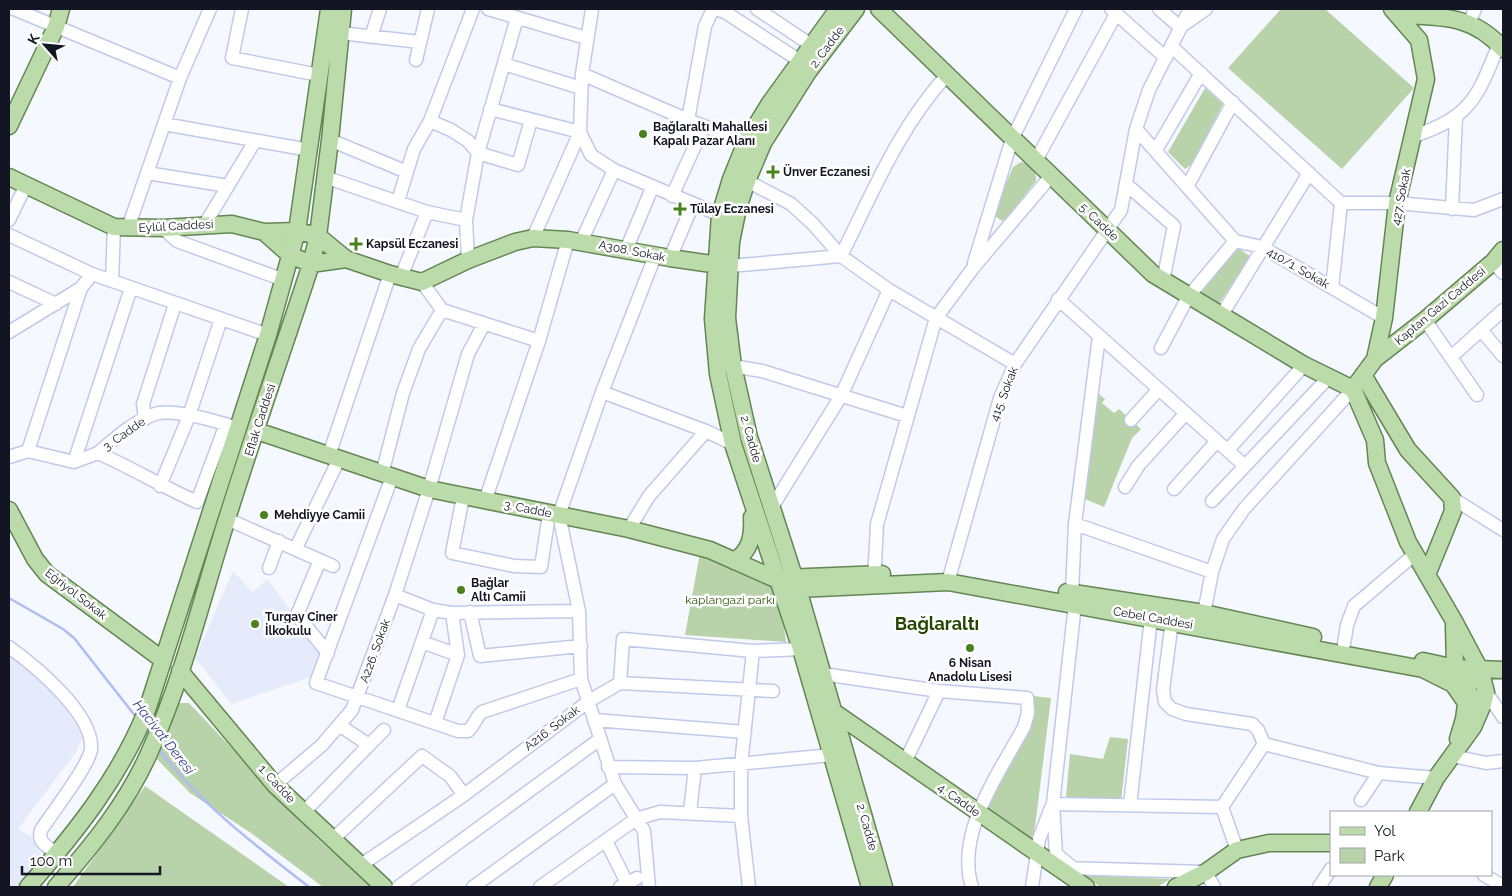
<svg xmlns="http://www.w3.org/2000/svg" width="1512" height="896" viewBox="0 0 1512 896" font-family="Raleway,sans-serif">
  <rect width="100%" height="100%" fill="#f6f8ff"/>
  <path fill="#e6ebfc" d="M233,571L252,592L268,579L321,655L311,677L231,704L195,658Z
    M9,641L30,663L65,707L83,736L77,751L18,829L32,837L43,860L19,887H9Z"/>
  <path fill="#b8d2aa" d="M1281,9H1325L1414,88L1342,169L1228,68Z
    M1205,88L1223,104L1191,165L1185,169L1168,152Z
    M1021,162C1031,164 1037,171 1036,181L1006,219L1002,221L995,216L994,212L1013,167Z
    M1237,247L1251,257L1218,305L1198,291Z
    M1098,393L1105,399L1102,403L1114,413L1119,409L1141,429L1132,438L1104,507L1083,498Z
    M701,547L777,579L786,642L685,635Z
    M1033,696L1051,698L1034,835L1030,841L987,815L986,807Z
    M179,703H189L320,841L374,887H323L251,833L190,793L157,759Z
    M1110,737L1128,739L1121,801L1070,799L1066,796L1070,754L1103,759Z
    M145,786L289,887H73Z
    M1084,875L1170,879L1157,887H1100Z"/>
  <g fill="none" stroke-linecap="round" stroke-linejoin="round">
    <path stroke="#adbdf5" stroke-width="2.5" d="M9,598L63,629L74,638L136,717
      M158,748C199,803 255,845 309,887"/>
    <g stroke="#c0c9ea" stroke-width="15">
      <path id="minor" d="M14,9L180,78
        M242,9L232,58L319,75
        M488,9L586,38
        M715,9L725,12L800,61
        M757,9L811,45
        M1111,9L1166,58
        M1159,9L1180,27L1206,9
        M1469,23L1475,9
        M340,33L420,42
        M371,37L380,9
        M1172,47L1341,203H1397L1474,210L1503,199
        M416,60L428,9
        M504,64L581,88
        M582,74L688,120L746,142
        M490,109L580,132L591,155L614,170L720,215
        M688,120L705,26L713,9
        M430,121L451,130L468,141L478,153L518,165L531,120
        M164,124L309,150
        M1136,129L1235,241L1262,247L1384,318
        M1414,136C1472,116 1477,98 1499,44
        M330,140L407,172
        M1156,150L1201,73
        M1035,162L1116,14
        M147,173L228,186
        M325,177L427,212L466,220
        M747,181L791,204L813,224L841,256L889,290L1015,364
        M1126,184L1174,226L1163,281
        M1188,185L1233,102
        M672,196L704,126
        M398,201L414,149L430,121L473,9
        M1452,209L1456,116
        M9,220L26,185
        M205,224L255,141
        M128,228L180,78L210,9
        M163,228L177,241L284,280
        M9,235L92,274L268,335
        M533,238L580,132L582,74L592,9
        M581,242L614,170
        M626,250L652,188
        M670,258L693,204
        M468,260L466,220L478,153L517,18
        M1493,262L1503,273
        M974,263L1012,139L1076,9
        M730,266L841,256C872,194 899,127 947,75
        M401,277L427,212
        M112,281L114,227
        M9,282L56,304
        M422,282L442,310L539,341
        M1332,288L1341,203
        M1058,299L1245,466
        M1221,316L1309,173
        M1425,320L1477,395
        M1481,330L1503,356
        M9,332L81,288
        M1161,348L1188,297L1235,241
        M1451,357L1503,310
        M733,366L762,371L907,416
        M602,392L706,431L733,444
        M145,419L143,404L175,304
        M1131,420L1159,389
        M1228,450L1304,365
        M28,451L74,462L98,453C132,468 163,487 197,502L226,424
        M28,451L81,288L92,274
        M98,453C114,439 134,421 155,414C172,408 216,421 234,427
        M329,455L390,274
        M9,457L28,451
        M74,462L131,288
        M382,474L403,393L419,349L442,310
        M392,477L316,683L458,731H468C475,725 475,718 482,712L581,679
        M160,486L189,416L221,319
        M1125,487L1138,466L1186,413
        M1174,489L1217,441
        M463,497L452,553L514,566L541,567L549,514
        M1452,498L1503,530
        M485,501L539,341L568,240
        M1212,501L1328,378
        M772,507L841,396L889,290
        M227,519L333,566
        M1075,524L1212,572
        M629,529L649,496L706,431
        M296,548L339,459
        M320,560L297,615L328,653
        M269,568L279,541
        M874,582L877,524L936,318L973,268L1051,176
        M948,582L1000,398L1015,364L1121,210L1136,129L1149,90L1190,9
        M395,595L433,610L452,613L579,611
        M470,612L480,656L581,646
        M1204,613L1212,572L1223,539L1244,509L1353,389
        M1172,621L1163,690L1165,702L1172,709L1186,714L1252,724L1258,730L1264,744
        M422,642L458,655
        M1344,644L1347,625L1354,606L1415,554
        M9,647C34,665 94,714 91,749C89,766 52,813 41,830C37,843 48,847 58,854
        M823,674L939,691L1027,698L1028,713L1024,727C999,773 955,833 972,887
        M620,683L623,639L753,651L801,649
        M1486,692L1503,717
        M398,710L433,610
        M594,720L745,732
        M435,723L458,655L452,613
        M1264,744L1379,773L1436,778
        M369,745L384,730
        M1453,756L1486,763L1503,761
        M905,762L939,691
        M608,767L695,768L832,755
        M275,785L322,745L352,710L395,595L429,489L468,354L484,324
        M1361,800L1379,773
        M1053,804L1222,807
        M1130,805L1151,618
        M304,812L369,745L339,725
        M690,812L695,768
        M333,839L422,756L450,776L464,795
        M606,841L627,883
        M1237,850L1222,807L1264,744
        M361,865L464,795L589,701L620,683L773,691
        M1072,867L1056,854L1053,804L1075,604L1072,593L1075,524L1099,336
        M1064,868L1206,872L1214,887
        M1484,875L1503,886
        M398,887L600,739
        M473,887L615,784
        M540,887L636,819L660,812L741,816
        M620,887L637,878
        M649,887L644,831L615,784L581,679L579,611L559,515L602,392L655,256
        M749,887L741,816V765L753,651
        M1032,887L1039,839L1051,808
        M1319,887L1331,869"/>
    </g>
    <g stroke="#648655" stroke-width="19">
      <path id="major" d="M838,9L770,103L746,142L731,179L720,215L713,319L718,374L733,444L801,649L870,887
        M856,9L808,72L782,113L763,143L747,181L738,208L731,242L727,318L733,366L749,437L798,589L884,887
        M879,9L1153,274L1304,365L1353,389
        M1398,15C1441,17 1472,14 1503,49
        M9,126L56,27L61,9
        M9,177L114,227L163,228L232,224L264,232L297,231L318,236L346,259L390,274L422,282L468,260L515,242L533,238L568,240L670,258L726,266
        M264,232L290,255L311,264L346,259
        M1375,359L1425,320L1493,262L1503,250
        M1363,375L1408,450L1452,498L1453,511L1427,575
        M1353,389L1375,440L1377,463L1408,542L1454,621L1480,670L1486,692L1483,704L1473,727L1436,778L1418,812
        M1353,389L1375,359L1384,318L1397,203L1426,79L1419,40L1392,9
        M257,431L429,489L629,529L710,550L798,589L948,582L1423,669L1453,684L1467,704L1473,705L1486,692
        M9,510L35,559L47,574L163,660
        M734,561C751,551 753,535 752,517
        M784,578L882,574
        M1067,592L1204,613L1313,637
        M1454,626L1455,668L1469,682L1464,719L1458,739
        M1423,661L1455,668L1503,670
        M180,671L275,785L384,887
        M834,712L1086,887
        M28,887C76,832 121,776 148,707L268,335L297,231L329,9
        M56,887C92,846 128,802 150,751C183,678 202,598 226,522C253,435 283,350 311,264L318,236L330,140L343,9
        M1176,887L1206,872L1237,850L1269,843H1331
        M1378,887L1385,875"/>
    </g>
    <use href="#minor" stroke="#fff" stroke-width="12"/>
    <use href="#major" stroke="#bcdbaa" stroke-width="16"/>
  </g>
  <g fill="#4a831d" stroke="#fff" stroke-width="2">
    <circle cx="643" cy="134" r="5"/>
    <path d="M770.5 164.5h5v5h5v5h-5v5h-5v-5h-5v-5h5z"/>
    <path d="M677.5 201.5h5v5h5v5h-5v5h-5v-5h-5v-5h5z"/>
    <path d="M353.5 236.5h5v5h5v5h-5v5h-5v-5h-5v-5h5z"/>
    <circle cx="264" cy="515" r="5"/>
    <circle cx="461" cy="590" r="5"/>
    <circle cx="255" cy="624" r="5"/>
    <circle cx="970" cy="648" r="5"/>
  </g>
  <g text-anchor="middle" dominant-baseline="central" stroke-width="5" stroke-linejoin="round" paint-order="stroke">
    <g font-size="12" fill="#131622" stroke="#fff">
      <text transform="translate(827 47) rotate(-53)">2. Cadde</text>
      <text transform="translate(1401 197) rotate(-79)">427. Sokak</text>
      <text transform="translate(1099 222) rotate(44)">5. Cadde</text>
      <text transform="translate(176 226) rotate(-3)">Eylül Caddesi</text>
      <text transform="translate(632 251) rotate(11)">A308. Sokak</text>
      <text transform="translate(1298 268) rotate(30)">410/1. Sokak</text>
      <text transform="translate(1440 306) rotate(-40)">Kaptan Gazi Caddesi</text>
      <text transform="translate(1004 394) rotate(-69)">415. Sokak</text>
      <text transform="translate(260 420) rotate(-72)">Eflak Caddesi</text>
      <text transform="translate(124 434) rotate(-35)">3. Cadde</text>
      <text transform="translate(751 439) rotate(74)">2. Cadde</text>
      <text transform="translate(528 509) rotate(11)">3. Cadde</text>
      <text transform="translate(76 594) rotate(38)">Eğriyol Sokak</text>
      <text transform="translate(1153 618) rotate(10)">Cebel Caddesi</text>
      <text transform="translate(375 651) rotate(-70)">A226. Sokak</text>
      <text transform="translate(552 728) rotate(-37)">A216. Sokak</text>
      <text transform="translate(277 784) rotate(47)">1. Cadde</text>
      <text transform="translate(959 800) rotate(35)">4. Cadde</text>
      <text transform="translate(867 827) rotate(74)">2. Cadde</text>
    </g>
    <g font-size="12" font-weight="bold" fill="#131622" stroke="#fff" text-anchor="start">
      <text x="653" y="127">Bağlaraltı Mahallesi<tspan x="653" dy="14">Kapalı Pazar Alanı</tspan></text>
      <text x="783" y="172">Ünver Eczanesi</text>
      <text x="690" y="209">Tülay Eczanesi</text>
      <text x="366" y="244">Kapsül Eczanesi</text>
      <text x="274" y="515">Mehdiyye Camii</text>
      <text x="471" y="583">Bağlar<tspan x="471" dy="14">Altı Camii</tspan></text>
      <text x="265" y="617">Turgay Ciner<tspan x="265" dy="14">İlkokulu</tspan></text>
      <text x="970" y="663" text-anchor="middle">6 Nisan<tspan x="970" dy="14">Anadolu Lisesi</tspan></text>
    </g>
    <g font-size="12" fill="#2e570b" stroke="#fff">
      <text x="730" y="600">kaplangazi parkı</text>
    </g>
    <g font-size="14" font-style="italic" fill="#374385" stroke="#fff">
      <text transform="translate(164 737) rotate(52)">Hacivat Deresi</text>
    </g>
    <g font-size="18" font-weight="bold" fill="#234603" stroke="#fff">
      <text x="937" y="623">Bağlaraltı</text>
    </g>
  </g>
  <rect width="1512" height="896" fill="none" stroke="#131622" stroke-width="20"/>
  <rect x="1330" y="811" width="162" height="65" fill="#ffffff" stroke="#a1a2a7"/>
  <rect x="1340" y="827" width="25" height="8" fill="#bcdbaa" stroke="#a1a2a7"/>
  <text x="1374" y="836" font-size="15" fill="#131622">Yol</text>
  <rect x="1340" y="848" width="25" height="15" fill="#b8d2aa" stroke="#a1a2a7"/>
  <text x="1374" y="861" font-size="15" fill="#131622">Park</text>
  <g transform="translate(45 45) rotate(297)" stroke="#ffffff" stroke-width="4" paint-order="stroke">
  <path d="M0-4L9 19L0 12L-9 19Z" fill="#131622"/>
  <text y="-8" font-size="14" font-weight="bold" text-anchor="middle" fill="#131622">K</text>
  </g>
  <path d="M22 866v8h138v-8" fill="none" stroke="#131622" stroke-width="2.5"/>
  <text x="30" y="866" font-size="15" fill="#131622" stroke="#ffffff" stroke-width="4" paint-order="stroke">100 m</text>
</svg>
